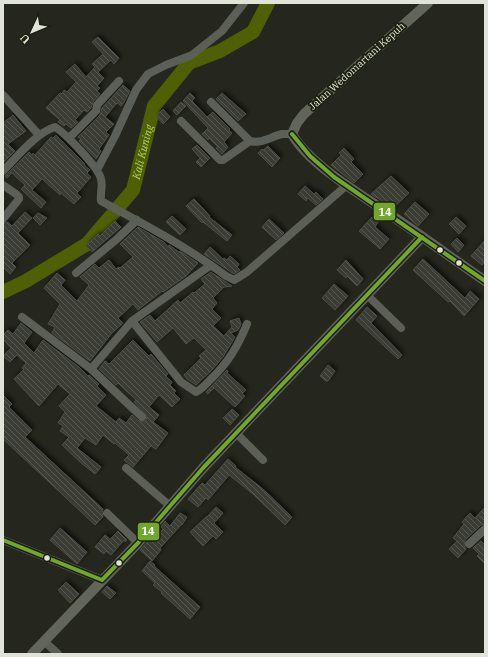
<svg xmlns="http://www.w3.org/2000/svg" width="488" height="657" viewBox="0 0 488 657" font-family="'IBM Plex Serif',serif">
  <defs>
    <pattern id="building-back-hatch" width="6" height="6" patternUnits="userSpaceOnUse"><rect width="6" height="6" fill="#3b3d35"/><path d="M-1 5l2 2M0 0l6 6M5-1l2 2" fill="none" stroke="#575952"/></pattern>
    <filter id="shadow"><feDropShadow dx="2.5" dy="-2.5" stdDeviation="2" flood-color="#0009"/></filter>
  </defs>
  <rect width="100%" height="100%" fill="#25271e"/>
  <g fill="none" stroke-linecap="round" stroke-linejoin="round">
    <path stroke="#4f6004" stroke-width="14" id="s1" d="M3,292L26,281L87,244L133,190L154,106L189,63L220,51L253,32L268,3"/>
  </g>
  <path fill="url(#building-back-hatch)" stroke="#4c4e47" filter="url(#shadow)" d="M98,37L119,58L114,64L111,60L98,72L104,78L97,86L100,88L97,91L100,94L93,102L91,108L87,112L84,110L75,120L78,122L71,128L66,124L64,126L58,122L60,120L46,108L60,93L62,94L64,90L67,92L76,82L66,72L75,64L86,77L95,67L92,64L103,54L92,42Z
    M123,85L130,91L124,102L121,106L117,103L105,117L114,124L106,132L109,135L99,149L101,151L96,159L79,141L81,139L78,137L100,115L102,108Z
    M190,93L195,98L192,101L207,117L213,112L230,129L229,130L232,133L224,142L228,147L222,154L216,148L218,147L209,138L208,140L202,134L208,128L183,101Z
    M222,93L246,114L238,121L216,99Z
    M181,102L186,106L177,115L173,111Z
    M163,109L170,117L163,124L156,116Z
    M13,115L26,131L8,144L15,151L3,163V123Z
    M56,135L84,163L85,166L90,170L87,173L91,177L77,193L81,197L74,204L61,193L60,195L42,179L32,190L46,202L41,208L21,189L25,185L12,173L7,178L5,176L29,152L32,155L33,153L35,155L51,137L53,138Z
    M197,145L210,158L201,167L196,162L200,158L192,149Z
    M268,146L280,158L272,167L258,153L262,149L263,150Z
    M344,148L354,159L351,162L363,174L354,183L331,165L341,155L339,153Z
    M391,176L409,193L393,208L371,194Z
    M305,186L314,194L316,192L323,199L316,205L308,198L306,201L298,194Z
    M194,199L210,216L209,217L232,235L227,241L203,222L202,223L186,206Z
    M415,202L429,214L418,226L404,214Z
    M25,212L32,218L18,233L30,245L12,263L16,267L10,274L3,267V224L8,222L12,226Z
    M38,213L47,218L40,225L33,218Z
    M172,216L186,229L180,235L166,222Z
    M372,217L378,222L375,227L389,239L380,249L359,231Z
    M456,217L466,226L459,234L449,224Z
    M269,219L284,233L276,240L262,227Z
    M115,221L121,227L92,252L86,246L98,234L100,236Z
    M138,227L164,242L168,247L169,245L179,252L180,251L198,263L186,276L163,292L162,291L138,310L133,304L118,318L123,323L112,333L90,361L52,333L55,327L48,324L60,304L44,288L57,273L65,280L61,285L77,301L89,285L80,277L95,264L99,268L109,260L116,269L119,267L120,268L133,257L120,244Z
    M457,238L464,245L458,252L451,244Z
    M485,240V261L482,265L471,256Z
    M210,247L223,259L224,258L227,260L230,256L239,264L237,267L240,270L234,274L204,254Z
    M423,259L465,298L470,291L479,299L464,316L450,301L448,302L413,270Z
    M346,260L363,279L357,286L347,276L346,278L337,270Z
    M211,272L232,286L224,287L213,298L217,303L212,309L221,318L213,326L224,336L232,327L230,321L239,318L241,324L238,330L231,333L235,337L223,357L212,370L196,385L187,379L184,375L201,358L199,356L206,350L194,338L186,344L173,328L157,342L140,322L150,315L155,321L178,300L180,303L193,292L194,293L205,284L201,279Z
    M334,284L348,296L335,310L322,298Z
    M367,307L377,316L371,323L402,355L398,359L356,320Z
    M21,323L32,332L24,343L34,353L43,340L79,367L88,376L89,375L99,384L97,386L106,395L96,406L116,422L119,418L126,423L132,415L139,421L143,422L146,420L147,416L134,402L136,400L118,383L116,385L99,369L105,361L109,364L133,340L149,356L151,354L168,374L166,376L172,382L170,385L176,391L174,393L180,399L172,407L159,395L149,407L159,415L153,422L168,433L156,449L151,446L133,467L124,460L129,455L115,443L114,444L103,435L96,445L85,438L77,448L101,467L95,474L80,462L62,445L69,437L60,431L63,426L58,423L65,412L59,406L70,394L58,384L39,406L14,379L24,369L22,368L26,363L17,355L10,362L3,356L11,348L3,339V335L8,330L13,334Z
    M328,365L335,371L328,381H326L320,376Z
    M227,370L228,372L227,373L246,390L242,394L245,396L235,407L214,388L208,394L206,392Z
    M3,395L12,404L9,407L32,430L25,437L103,509L102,512L103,517L95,525L3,439Z
    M232,409L239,415L230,425L223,418Z
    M228,459L236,466L235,467L263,489L292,517L285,525L253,494L229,475L208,500L206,498L198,507L188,499L202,483L205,485Z
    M216,507L223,513L214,523L223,532L216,539L213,536L203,546L190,532L207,516V517Z
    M485,507V524L481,525L465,540L464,545L466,549L458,558L449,549L457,541L453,538L464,524L462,522L470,513L475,518Z
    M180,513L187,517L182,525V524L160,548L161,550L152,561L140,550L151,538L153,540L163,529L161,527L165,521L170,526Z
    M60,528L87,552L77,564L50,540Z
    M118,531L127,540L125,542L124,540L111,555L106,551L104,554L95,547L105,535L110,539Z
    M481,541L485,545V564L477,556L479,554L473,548Z
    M150,561L155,565L154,566L200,607L190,619L161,593L162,592L153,585L155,583L142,571Z
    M66,582L79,594L70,603L58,590Z
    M107,586L116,593L110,599L102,592Z"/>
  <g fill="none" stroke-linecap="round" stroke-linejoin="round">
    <path stroke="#5c5f58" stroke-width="8" d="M3,95L39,135
      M211,102L250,141C262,144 270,137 282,134C285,134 289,134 292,134
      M181,121L220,160H223L250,141
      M69,138L96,111L97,105L119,81
      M97,170L115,136L136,90L148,74L166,65L192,55L222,31L244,3
      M3,171C17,157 37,132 55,127C66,134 99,168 101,179C103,186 100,194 101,201C144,224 187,247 226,276L234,280L247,272L347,185
      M3,185L16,194L19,197V199L3,219
      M76,273L117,239L137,220
      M367,295L401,328
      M22,317L91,369L142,417
      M132,321L181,382L196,392C202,389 206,384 210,380C228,363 238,346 247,324
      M91,369L132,321L211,265
      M236,433L263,460
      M126,468L170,506
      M107,513L138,543
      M3,540L102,580
      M469,544L485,529
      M44,641L58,654"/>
    <path stroke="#62655a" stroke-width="10" d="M428,3L304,114L297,123L292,134C309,164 357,192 385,211C419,234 452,258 485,281
      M32,654L138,543L203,468L236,433L422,237"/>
    <g stroke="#1d2110" stroke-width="7">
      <path id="bus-1" d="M292,134L310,156L334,177L485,281
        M3,540L102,580L138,543L203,468L422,237"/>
    </g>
    <use href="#bus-1" stroke="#72a72d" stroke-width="4"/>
  </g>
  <g fill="#e0e3d8" stroke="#1d2110" stroke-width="1.5">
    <circle cx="440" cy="250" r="3.5"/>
    <circle cx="459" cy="263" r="3.5"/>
    <circle cx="47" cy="558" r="3.5"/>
    <circle cx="119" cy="563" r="3.5"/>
  </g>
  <g text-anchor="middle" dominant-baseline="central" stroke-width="4" stroke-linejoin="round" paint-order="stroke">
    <g font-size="10" fill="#e0e3d8" stroke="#1d2110">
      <text transform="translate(357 66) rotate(-42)">Jalan Wedomartani Kepuh</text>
    </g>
    <g font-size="11" font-style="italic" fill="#b5d15f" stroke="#1d2110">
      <text stroke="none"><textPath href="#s1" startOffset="207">Kali Kuning</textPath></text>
    </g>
  </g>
  <g stroke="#1d2110" stroke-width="1.5">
    <rect x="373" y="202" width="23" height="19" rx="4" fill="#72a72d"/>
    <rect x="137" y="522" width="23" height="19" rx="4" fill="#72a72d"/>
  </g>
  <g font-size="11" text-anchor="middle" font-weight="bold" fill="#fff">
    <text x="385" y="216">14</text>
    <text x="148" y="535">14</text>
  </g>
  <rect width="488" height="657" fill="none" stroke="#e0e3d8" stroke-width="8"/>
  <g transform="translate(32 32) rotate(226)" stroke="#1d2110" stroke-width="3" paint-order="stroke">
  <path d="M0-3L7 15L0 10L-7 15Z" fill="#e0e3d8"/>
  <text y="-6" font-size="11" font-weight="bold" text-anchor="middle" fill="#e0e3d8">U</text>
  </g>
</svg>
